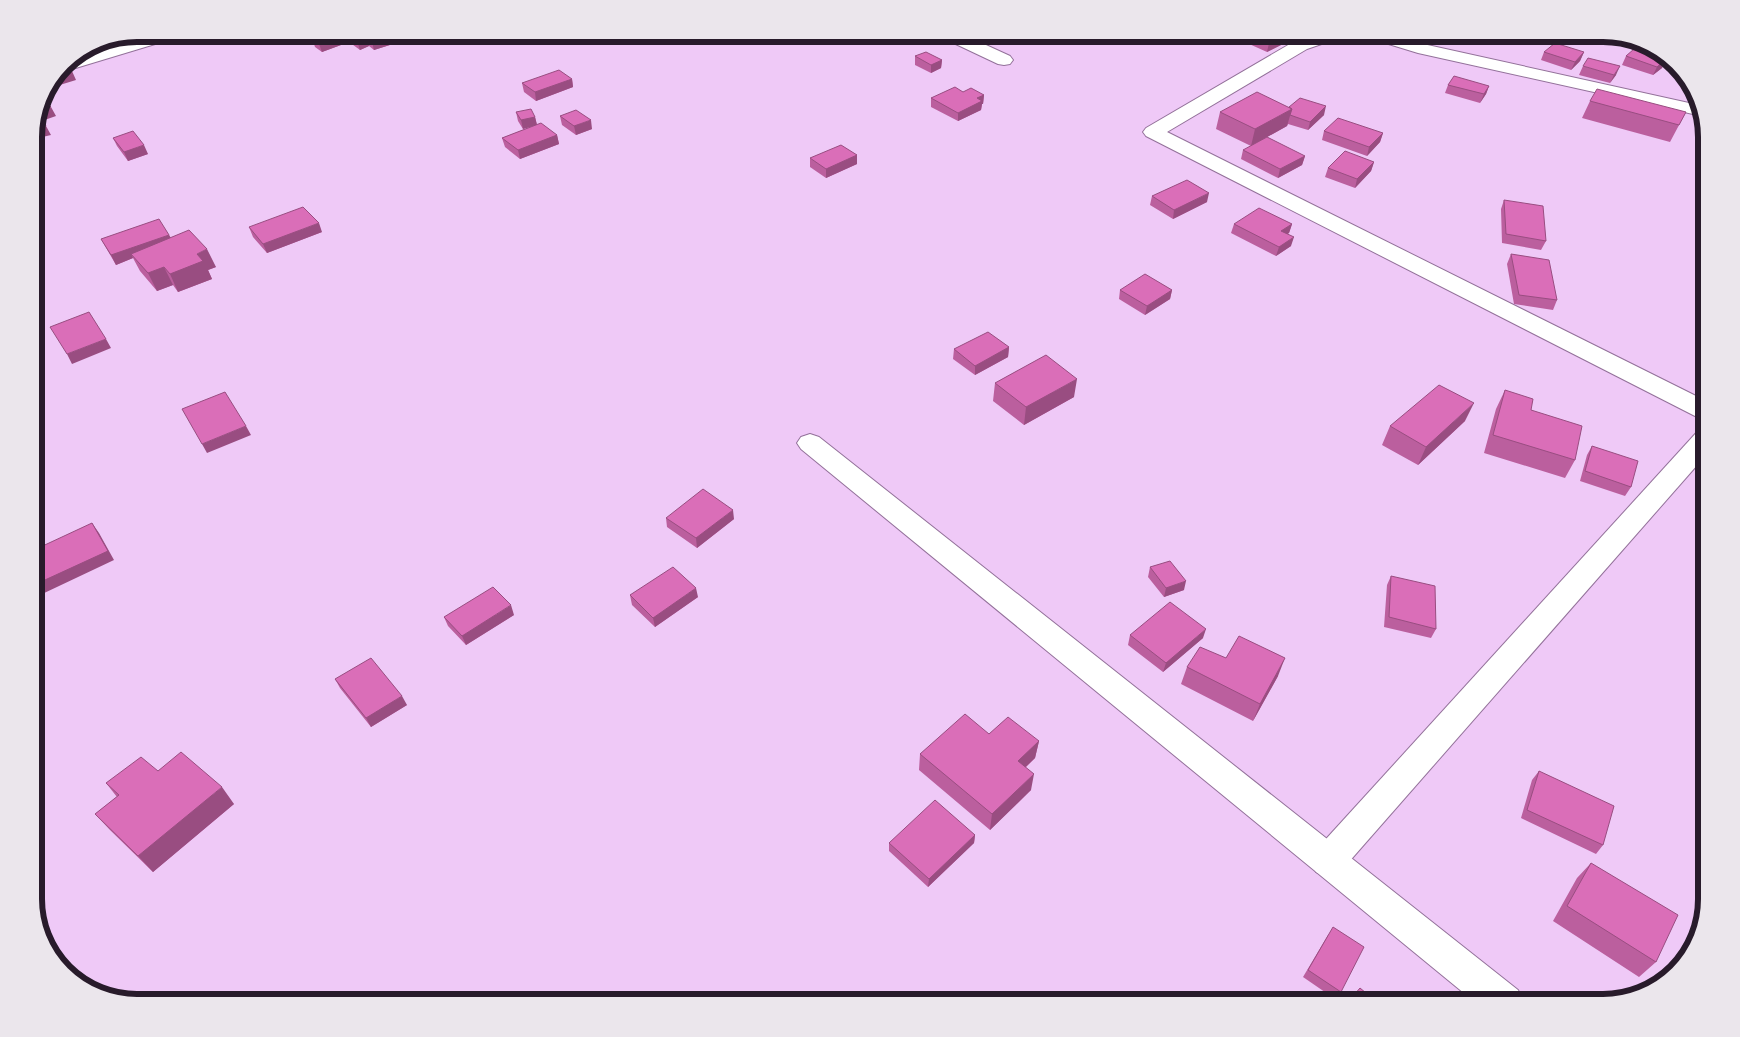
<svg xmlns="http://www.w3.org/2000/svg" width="1740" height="1037" viewBox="0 0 1740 1037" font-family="Arial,sans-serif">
  <rect width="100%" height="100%" fill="#efc9f7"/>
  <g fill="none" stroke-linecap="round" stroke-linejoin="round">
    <g stroke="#93719a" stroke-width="2">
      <path id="lane" d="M1706,429V455L1340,872L1328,877L1316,872L1311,861L1316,850L1697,432Z"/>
    </g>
    <g stroke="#93719a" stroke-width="2">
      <path id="street" d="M151,34H178L175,38L69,70L60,71C73,51 128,41 151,34Z
        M940,34H962L1010,56L1013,60L1010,64L1004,65L998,64L943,38Z
        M1317,34H1342L1339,38L1307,49L1167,132L1706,401V419L1697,417L1146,136L1143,132L1146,128L1295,41Z
        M810,434L819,437L1518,990L1524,1003H1476L801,449L797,443L801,437Z"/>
    </g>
    <g stroke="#93719a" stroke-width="2">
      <path id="secondary" d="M1366,34H1392L1423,44L1698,105L1702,116L1418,53L1369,38Z"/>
    </g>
    <use href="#lane" fill="#fff" fill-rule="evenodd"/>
    <use href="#street" fill="#fff" fill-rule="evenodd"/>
    <use href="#secondary" fill="#fff" fill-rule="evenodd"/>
  </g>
  <path fill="#bb5f9e" d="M309,34H394L395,38L391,39L393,44L374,50L369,46L360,50L345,39L344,36L339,37L341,45L322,52L315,47L312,38H314Z
    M465,34H505L477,43Z
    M968,34H1016L988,45Z
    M1227,34H1281L1283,44L1267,52Z
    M1544,52H1584L1580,61L1571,70L1541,60Z
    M915,56L942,60L941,68L931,73L915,65Z
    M1626,56L1666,59L1662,68L1653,75L1622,65Z
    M1583,66L1616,75L1610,83L1579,75Z
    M572,79L573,87L536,101L524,92L522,83Z
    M1448,85L1489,86L1486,94L1480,103L1445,93Z
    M963,92L984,95L983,104H982L981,110L958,121L931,107V98Z
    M1590,101L1686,112L1670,142L1582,118Z
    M1289,107L1324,115L1308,130L1288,124L1287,126L1251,146L1216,129L1220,112Z
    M516,112L535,117L537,125L557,135L559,144L520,159L505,147L502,138L533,126L523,129L518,121Z
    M560,116L592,129L576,135L562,125Z
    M1324,131L1383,133L1380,142L1367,156L1322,140Z
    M113,138L148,154L128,161L117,146Z
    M1243,150L1305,156L1302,165L1278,178L1241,159Z
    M857,155V164L826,178L810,167V158Z
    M1374,162L1371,171L1355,188L1325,177L1328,168Z
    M1152,196L1207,202L1173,219L1150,205Z
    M1504,200L1546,241L1541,250L1502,243L1501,209Z
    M1234,224H1292L1289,233L1287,234L1291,246L1276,256L1231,233Z
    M249,227L322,232L267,253L253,237Z
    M169,235L171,238L216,267L208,270L212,279L178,292L173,285L157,291L140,271L133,258L116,265L101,239Z
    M1511,254L1557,300L1553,310L1514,304L1507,264Z
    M1120,290H1172L1170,299L1145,315L1119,299Z
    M1009,347L1008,357L975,375L953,359L954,349Z
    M995,383L1074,397L1024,425L993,401Z
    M1505,390L1531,410L1575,460L1565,478L1484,453L1496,409Z
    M1465,421L1418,465L1382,445L1390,426Z
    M1592,446L1631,487L1625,496L1580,481L1587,455Z
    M666,518L734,519L697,548L667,527Z
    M1150,567L1184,590L1164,597L1148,577Z
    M1391,576L1436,629L1431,638L1384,627L1387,585Z
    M630,595L698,597L655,627L632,605Z
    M514,615L466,645L448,626L444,617Z
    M1130,635L1203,638L1163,672L1128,645Z
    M1226,658L1278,676L1253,721L1181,684L1187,667Z
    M335,679L407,705L371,727L340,688Z
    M989,734L1039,741L1035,758L1026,767L1031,790L990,830L919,770L920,754Z
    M158,771L234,804L153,872L110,830L95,814L117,797L106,783Z
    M1539,771L1603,845L1596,854L1521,818L1532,780Z
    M975,835L974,843L928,887L889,851V843Z
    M1591,863L1656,962L1639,977L1553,921L1577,878Z
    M1328,935L1341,992L1335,999L1303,977Z"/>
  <path fill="#994d81" d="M322,34H344V36L339,37L341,45L322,52L319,44L321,43L319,35Z
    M386,34H394L395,38L391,39L393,44L374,50L372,42Z
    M475,34H505L477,43Z
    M996,34H1016L988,45L989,36Z
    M1285,35L1283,44L1267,52L1269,43Z
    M367,38L369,46L360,50L357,41Z
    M1584,52L1580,61L1571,70L1575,62Z
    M1666,59L1662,68L1653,75L1657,67Z
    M942,60L941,68L931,73V65Z
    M1620,66L1616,75L1610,83L1614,75Z
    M72,71L76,80L50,88L49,86L56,76Z
    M572,79L573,87L536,101L535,92Z
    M1489,86L1486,94L1480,103L1484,94Z
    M984,95L983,104H982L981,110L958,121V113L977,98Z
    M1326,106L1324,115L1308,130L1310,122Z
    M51,107L56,116L36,123L39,112Z
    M1292,109L1287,126L1251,146L1255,129Z
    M535,117L537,125L523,129L521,120Z
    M591,120L592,129L576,135L574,126Z
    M46,126L51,135L34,139V129Z
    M1383,133L1380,142L1367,156L1369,147Z
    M557,135L559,144L520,159L518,150Z
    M144,145L148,154L128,161L124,152Z
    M857,155V164L826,178V169Z
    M1305,156L1302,165L1278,178L1280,169Z
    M1374,162L1371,171L1355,188L1357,179Z
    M1209,193L1207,202L1173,219L1174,210Z
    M319,223L322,232L267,253L263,244Z
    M1292,224L1289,233L1278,240L1281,231Z
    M169,235L174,244L131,254L133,258L116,265L111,255Z
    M1294,237L1291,246L1276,256L1279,247Z
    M207,249L216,267L208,270L212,279L178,292L170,274L197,254Z
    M164,267L173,285L157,291L148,273Z
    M1172,290L1170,299L1145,315L1147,306Z
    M106,339L111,348L72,364L67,354Z
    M1009,347L1008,357L975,375V366Z
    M1077,379L1074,397L1024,425L1026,407Z
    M1474,403L1465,421L1418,465L1426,447Z
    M246,426L251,435L207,453L202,444Z
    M733,510L734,519L697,548L696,538Z
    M92,523L99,533L114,560L40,595L34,588V585Z
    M1186,581L1184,590L1164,597L1166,588Z
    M696,588L698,597L655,627L653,618Z
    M511,605L514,615L466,645L462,636Z
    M1206,629L1203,638L1163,672L1166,663Z
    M1285,658L1278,676L1253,721L1260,704Z
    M402,696L407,705L371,727L366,718Z
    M1039,741L1035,758L1015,777L1018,761Z
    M1034,774L1031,790L990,830L992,814Z
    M222,787L234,804L153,872L138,856Z
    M975,835L974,843L928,887L929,879Z"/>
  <path fill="#da6eb8" stroke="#994d81" d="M326,34H335L339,37L319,44L312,38Z
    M347,34H388L390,35L372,42L367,38L357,41Z
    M984,34H996L989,36Z
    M1248,34H1281L1285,35L1269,43Z
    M1555,43L1584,52L1575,62L1544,52Z
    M1634,49L1666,59L1657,67L1626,56Z
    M926,52L942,60L931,65L915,56Z
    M1588,58L1620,66L1614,75L1583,66Z
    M65,64L72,71L56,76L64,64Z
    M559,70L572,79L535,92L522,83Z
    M1454,76L1489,86L1484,94L1448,85Z
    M955,87L963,92L971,88L984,95L977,98L982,101L958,113L931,98Z
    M1597,89L1686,112L1679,125L1590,101Z
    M1257,92L1292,109L1255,129L1220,112Z
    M42,98L51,107L39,112Z
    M1300,98L1326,106L1310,122L1290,115L1292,109L1289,107Z
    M531,109L535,117L521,120L516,112Z
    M576,110L591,120L574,126L560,116Z
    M1338,118L1383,133L1369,147L1324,131Z
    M42,119L46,126L34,129L36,121Z
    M541,123L557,135L518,150L502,138Z
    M133,131L144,145L124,152L113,138Z
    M1267,137L1305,156L1280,169L1243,150Z
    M841,145L857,155L826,169L810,158Z
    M1345,151L1374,162L1357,179L1328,168Z
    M1187,180L1209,193L1174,210L1152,196Z
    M1504,200L1543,206L1546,241L1506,234Z
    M303,207L319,223L263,244L249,227Z
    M1259,208L1292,224L1281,231L1294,237L1279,247L1234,224Z
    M159,219L169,235L111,255L101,239Z
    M189,230L207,249L197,254L203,261L170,274L164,267L148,273L131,254Z
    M1511,254L1549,260L1557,300L1519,295Z
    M1145,274L1172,290L1147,306L1120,290Z
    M89,312L106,339L67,354L50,327Z
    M988,332L1009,347L975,366L954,349Z
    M1046,355L1077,379L1026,407L995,383Z
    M1439,385L1474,403L1426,447L1390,426Z
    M1505,390L1533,399L1531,410L1582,426L1575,460L1493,435Z
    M225,392L246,426L202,444L182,409Z
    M1592,446L1638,461L1631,487L1585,471Z
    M703,489L733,510L696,538L666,518Z
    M92,523L108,551L34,585V550Z
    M1170,561L1186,581L1166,588L1150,567Z
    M673,567L696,588L653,618L630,595Z
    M1391,576L1435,586L1436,629L1389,617Z
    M493,587L511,605L462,636L444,617Z
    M1170,602L1206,629L1166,663L1130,635Z
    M1239,636L1285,658L1260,704L1187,667L1200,647L1226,658Z
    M371,658L402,696L366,718L335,679Z
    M965,714L989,734L1008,717L1039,741L1018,761L1034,774L992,814L920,754Z
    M181,752L222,787L138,856L95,814L119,795L106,783L141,757L158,771Z
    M1539,771L1614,806L1603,845L1527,810Z
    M935,800L975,835L929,879L889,843Z
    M1591,863L1678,915L1656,962L1567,906Z
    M1333,927L1364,947L1341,992L1308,970Z
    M1360,988L1378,1003H1347Z"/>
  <path d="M0 0H1740V1037H0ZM137 42H1603A95 95 0 0 1 1698 137V899A95 95 0 0 1 1603 994H137A95 95 0 0 1 42 899V137A95 95 0 0 1 137 42Z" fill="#ebe6ec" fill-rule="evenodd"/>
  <path fill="none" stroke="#281b2b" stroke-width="6" d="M137 42H1603A95 95 0 0 1 1698 137V899A95 95 0 0 1 1603 994H137A95 95 0 0 1 42 899V137A95 95 0 0 1 137 42Z"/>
</svg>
